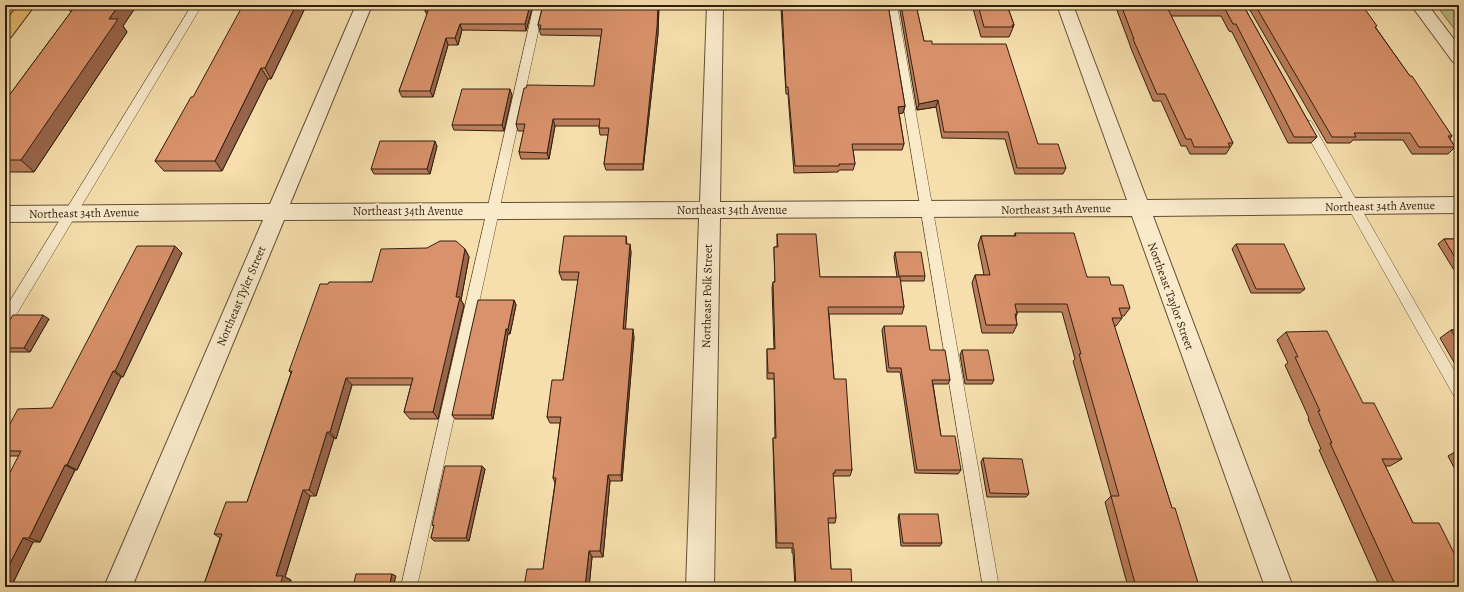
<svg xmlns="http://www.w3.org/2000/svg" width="1464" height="592" viewBox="0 0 1464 592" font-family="Alegreya,serif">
  <rect width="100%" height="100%" fill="#f6dfad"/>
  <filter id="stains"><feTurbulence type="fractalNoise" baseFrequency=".005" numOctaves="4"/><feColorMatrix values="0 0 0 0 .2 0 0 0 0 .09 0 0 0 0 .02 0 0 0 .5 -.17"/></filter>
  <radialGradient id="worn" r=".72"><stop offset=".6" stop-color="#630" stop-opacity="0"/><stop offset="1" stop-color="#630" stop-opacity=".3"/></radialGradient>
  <path fill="#c1c086" stroke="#7a704a" d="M1436,5H1459V35Z"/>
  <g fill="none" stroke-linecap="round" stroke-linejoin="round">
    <g stroke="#634f36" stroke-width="1">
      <path id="lane" d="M192,5H202L10,325L5,327V309Z
        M534,5H544L417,587H401Z
        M887,5H897L999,587H983Z
        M1307,120L1311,121L1459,379V398L1454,396L1301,124L1303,121Z"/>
    </g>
    <g stroke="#634f36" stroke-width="2">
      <path id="street" d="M356,5H372L290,204L700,202L707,5H723L720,202L1127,200L1057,5H1073L1147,200L1459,197V213L1153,216L1293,587H1265L1132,216L720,218L714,587H686L699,218L284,220L132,587H104L263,220L5,222V206L270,204Z
        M1411,5H1428L1459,46V64L1453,62Z"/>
    </g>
    <g stroke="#321f0f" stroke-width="2">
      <path id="primary" d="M18,5H35L11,37L5,39V22Z"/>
    </g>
    <use href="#lane" fill="#f9eaca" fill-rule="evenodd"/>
    <use href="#street" fill="#f9eaca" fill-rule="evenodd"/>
    <use href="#primary" fill="#ebc076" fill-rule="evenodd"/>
  </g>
  <path fill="#bb7e5c" stroke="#321f0f" d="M65,5H137L123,26L127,32L34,172H5V101L71,12Z
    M427,5H533L526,31L462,30L458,45H448L433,97H402L399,91L427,15L425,11Z
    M543,5H659L658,34L643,170H606L604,164L608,135H600L599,128V126H555L549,159H521L519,152L524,131H518L516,124L594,86L601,36L541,35L538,25Z
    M779,5H888L905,106L903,113H899L904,144L902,150H853L855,164L853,170H839L838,172L794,173L788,94H786L781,9H780Z
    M899,5H916L924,41L932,44L1038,144L1066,168L1063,174H1015L1005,139L942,138L936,107L917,110Z
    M972,5H1007L1014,25L1010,35L1009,37H981Z
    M1115,5H1243L1317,137L1311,143H1288L1232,32L1229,31L1221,16H1171L1233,143L1226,154H1190L1186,146H1181L1161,101H1153L1130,46V45Z
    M1247,5H1362L1376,28L1452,136L1450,139L1455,147L1448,154H1412L1403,140H1353L1350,143H1327Z
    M306,6L271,79H268L222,171H164L155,161L193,97Z
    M512,95L504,131L454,130L452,125Z
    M437,146L430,174H374L371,169Z
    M1015,233L1087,277L1111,285L1130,308L1124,316H1121L1122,318L1116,326H1114L1172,508L1199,586L1196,587H1128L1105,502L1111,496L1073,361L1075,359L1062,312H1017V314L1016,317L1017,325L1013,333H982L972,283L975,275H984L978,245L981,236H1014Z
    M777,234L820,277H897L894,257L895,252L925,276L924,281H900L904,307L902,314H829L834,379L852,470L850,476H834L833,478L836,518L835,523H828L831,569L852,587H795L793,553H792V548H776L773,444V438H775L774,379H767V349H774L772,288L773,282H775L774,253V247H777Z
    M1444,239H1459V270H1454L1438,244Z
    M627,244L631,252L625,329L634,337L622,481H610L603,557H592L589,587H524L543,569L555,483L553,478L560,423H550L547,417L563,380L578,280H562L559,272Z
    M1236,244L1305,289L1300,293H1251L1232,249Z
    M465,249L469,257L461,300L464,305L438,419H410L404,412L411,385H352L336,439L334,438L316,496H310L285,577L291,580L289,587H203L220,538L214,534L247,502L291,373L289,371L328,284L372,282Z
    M182,253L123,377H121L77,470H75L40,542H33L11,587L19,456H5V433L52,408Z
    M514,300L516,305L510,334H508L493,419H455L452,415Z
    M49,319L30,352H5V327Z
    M884,326L930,350L950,380L948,384H933L941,436L961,470L958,474L915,473L900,372H887L882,330Z
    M1451,330H1459V371L1440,338Z
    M1286,332L1363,403L1402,459L1390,466H1385L1413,523L1459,587H1380L1319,450L1321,449L1308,419L1309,418L1285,365L1288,363L1277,340Z
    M962,350L994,380L992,384H965L960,355Z
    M1455,452H1459V477L1448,456Z
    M983,458L1029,494L1026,497H987L981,462Z
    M485,469L469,541H434L431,538L434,526L432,525Z
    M899,514L942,543L940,546H901L898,518Z"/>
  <path fill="#98664b" stroke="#321f0f" d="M119,5H137L123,26L127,32L34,172L21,160L109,19Z
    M296,5H305L306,6L271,79L265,68Z
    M530,5H533L526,31L525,24Z
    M658,5H659L658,34L643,170V164Z
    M460,24L462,30L458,45L455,38Z
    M446,38L448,45L433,97L430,91Z
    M261,68L268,79L222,171L215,161Z
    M510,89L512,95L504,131L502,125Z
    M938,100L936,107L917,110L919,104Z
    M905,106L903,113L896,114L898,107Z
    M553,119L555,126L549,159L547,153Z
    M435,141L437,146L430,174L427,169Z
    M626,236L627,244H626Z
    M630,244L631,252L625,337L623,329Z
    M175,246L182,253L123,377L115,371Z
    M465,249L469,257L461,300L464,305L438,419L433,412Z
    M514,300L516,305L510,334L508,329Z
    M43,315L49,319L30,352L24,348Z
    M506,329L508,334L493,419L491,415Z
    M633,329L634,337L622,481L621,475Z
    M113,371L121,377L77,470L67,465Z
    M346,378L352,385L336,439L330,432Z
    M327,432L334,438L316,496L309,490Z
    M65,465L75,470L40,542L29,538Z
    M482,466L485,469L469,541L466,538Z
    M608,475L610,481L603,557L600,551Z
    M303,490L310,496L285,577L291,580L289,587H279L276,576Z
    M23,538L33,542L11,587H5V573Z
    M589,551L592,557L589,587H585Z
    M392,574L396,576L393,587H389Z"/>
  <path fill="#d9926b" stroke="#321f0f" d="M76,5H119L109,19H118L21,160H5V101Z
    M243,5H296L265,68H261L215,161H155L191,97H193Z
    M427,5H530L525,24H460L455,38H446L430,91H399L428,11H425Z
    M543,5H658L657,27L643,164H604L609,128H599L600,119H553L547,153L519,152L525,124H516L524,88H526L527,85L594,86L602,29H540L541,25H538Z
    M782,5H888L905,106L898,107L904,144H852L855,164H839V166H795L788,87H786Z
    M901,5H916L924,41H932V44H1006L1038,144H1058L1066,168H1017L1008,132H944L938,100L919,104Z
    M978,5H1007L1014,25H1012L1013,27H984Z
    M1121,5H1243L1317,137H1294L1236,24H1233L1225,9H1168L1233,143H1228L1230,147H1194L1191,139H1186L1165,94H1157L1133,39H1134Z
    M1255,5H1362L1377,26L1375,27L1410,76H1412L1452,136H1448L1455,147H1419L1410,133H1354L1356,137H1332Z
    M462,89H510L502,125H452Z
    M380,141H435L427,169H371Z
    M1015,233H1074L1087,277H1109L1111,285H1123L1130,308H1119L1122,318H1112L1172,508H1175L1199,586H1196V587H1136L1111,496H1119L1079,354H1081L1067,304H1015L1017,314H1015L1017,325H986L975,275H990L981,236H1016Z
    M777,234H816L820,277H900L904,307H828L834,379H846L852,470H835V473H833L836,518H828L831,569H851L852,587H796L794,549H793V543H777L773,438H776L774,373H768L767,349H775L773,282H775L774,247H778Z
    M564,236H626V244H630L623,329H633L621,475H608L600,551H589L585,587H524L527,569H543L556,478H553L561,417H547L552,380H563L579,272H559Z
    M1444,239H1459V264Z
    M440,241H456L465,249L456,297H460L433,412H404L413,378H346L330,432H327L309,490H303L276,576H283L279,587H203L222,534H214L226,502H247L292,371H289L320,284H328L329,282H372L381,249L427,248Z
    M1236,244H1284L1305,289H1256Z
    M137,246H175L115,371H113L67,465H65L29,538H23L5,573V482L21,451H5V433L18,409L52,408Z
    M895,252H921L925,276H899Z
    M478,300H514L508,329H506L491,415H452Z
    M13,315H43L24,348H5V327Z
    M884,326H926L930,350H945L950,380H932L941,436H955L961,470H917L901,368H889Z
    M1451,330H1459V343Z
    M1327,331L1363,403H1374L1402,459H1382L1413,523H1439L1456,557H1459V587H1396L1330,443H1332L1318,411H1320L1295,357H1298L1286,332Z
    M962,350H988L994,380H967Z
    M1455,452H1459V460Z
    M983,458L1022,459L1029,494L990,493Z
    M445,466H482L466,538H431L434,525H432Z
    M899,514H938L942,543H903Z
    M356,574H392L389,587H353Z"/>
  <g text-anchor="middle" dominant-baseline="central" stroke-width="4" stroke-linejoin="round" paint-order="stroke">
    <g font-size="12" fill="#321f0f" stroke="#f9eaca">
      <text transform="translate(1380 206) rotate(-1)">Northeast 34th Avenue</text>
      <text transform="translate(1056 209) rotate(-1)">Northeast 34th Avenue</text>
      <text x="732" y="210">Northeast 34th Avenue</text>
      <text x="408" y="211">Northeast 34th Avenue</text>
      <text transform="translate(84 213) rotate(-1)">Northeast 34th Avenue</text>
      <text transform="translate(241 296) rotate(-67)">Northeast Tyler Street</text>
      <text transform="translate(707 296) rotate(-89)">Northeast Polk Street</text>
      <text transform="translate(1171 296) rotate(70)">Northeast Taylor Street</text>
    </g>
  </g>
  <rect width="1464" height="592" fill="none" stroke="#f6dfad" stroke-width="20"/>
  <rect x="6" y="6" width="1452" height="580" fill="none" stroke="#321f0f" stroke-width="2"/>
  <rect x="10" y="10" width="1444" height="572" fill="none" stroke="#321f0f"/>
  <rect width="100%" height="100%" filter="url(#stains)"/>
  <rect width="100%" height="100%" fill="url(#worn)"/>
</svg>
